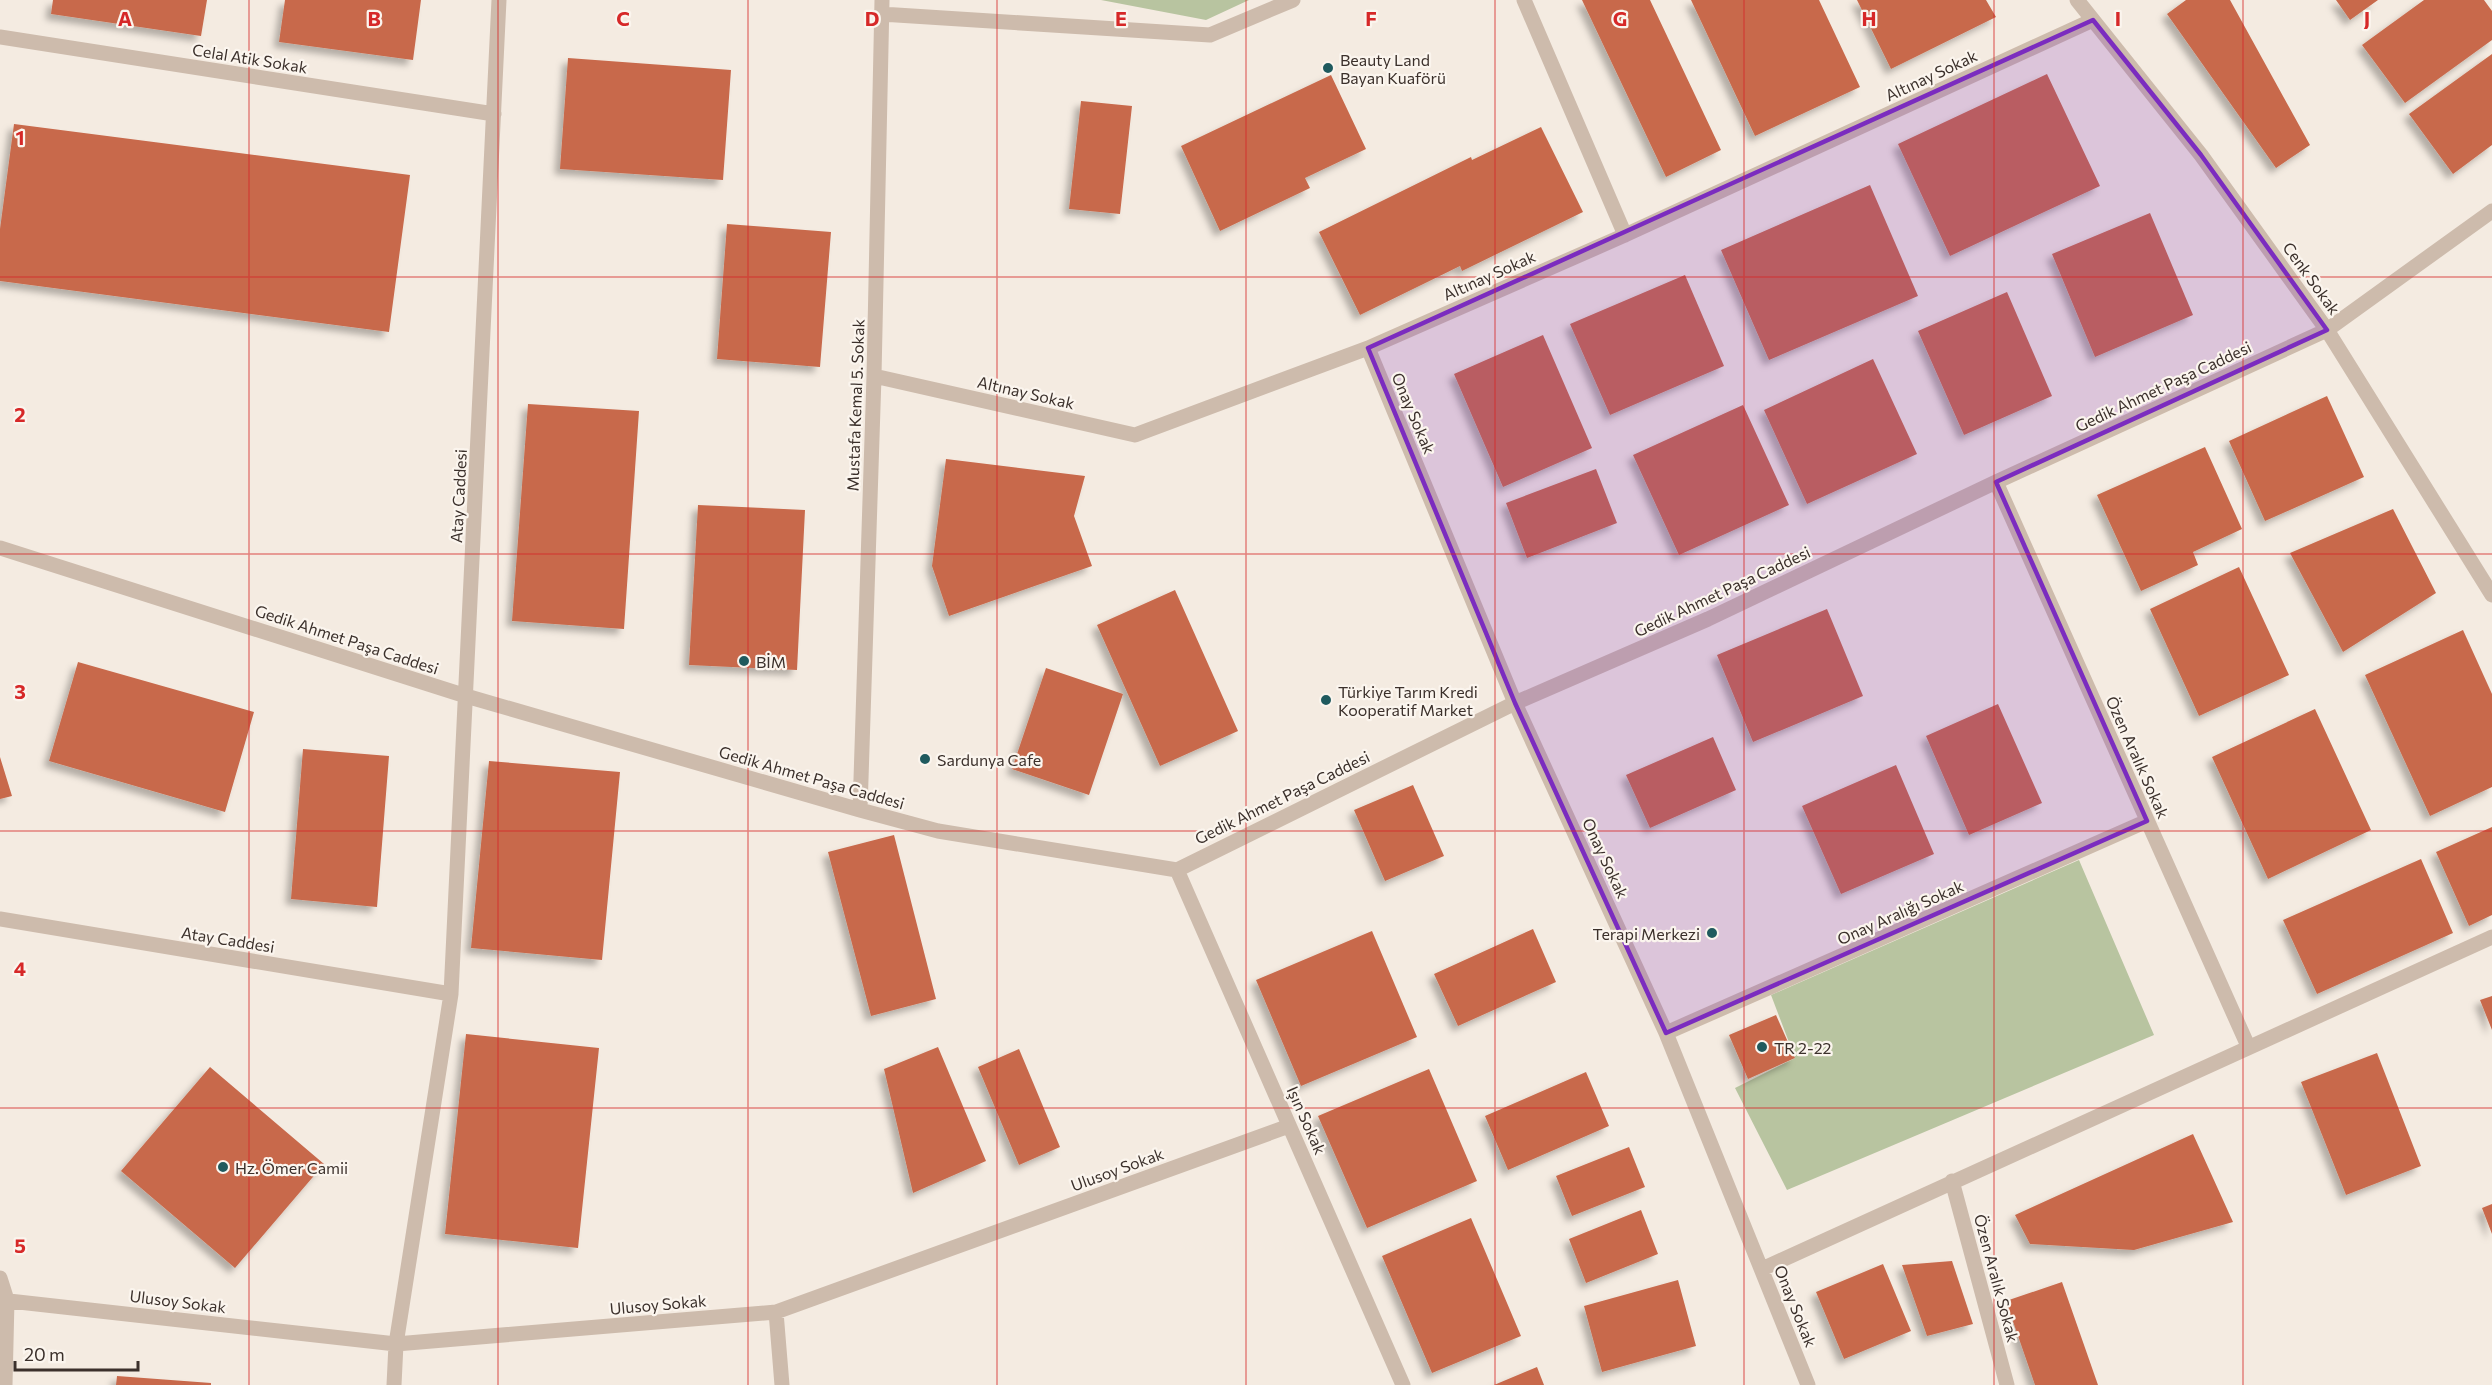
<svg xmlns="http://www.w3.org/2000/svg" width="2492" height="1385" viewBox="0 0 2492 1385" font-family="Commissioner,sans-serif">
  <defs>
    <filter id="shadow"><feDropShadow dx="-5.5" dy="5.5" stdDeviation="3" flood-color="#0004"/></filter>
  </defs>
  <rect width="100%" height="100%" fill="#f4ebe1"/>
  <path fill="#b8c4a0" d="M1101,0H1249L1206,20Z
    M2079,860L2154,1035L1787,1190L1735,1088L1795,1058L1771,995Z"/>
  <path fill="#c8694b" filter="url(#shadow)" d="M53,0H207L201,36L51,14Z
    M285,0H421L413,60L279,42Z
    M1582,0H1650L1721,150L1666,177Z
    M1691,0H1819L1860,87L1755,136Z
    M1857,0H1986L1996,17L1891,69Z
    M2186,0H2230L2310,145L2276,168L2167,14Z
    M2336,0H2378L2350,20Z
    M2424,0H2484L2492,11V40L2405,103L2362,45Z
    M2492,54V145L2453,174L2409,114Z
    M568,58L731,70L723,180L560,169Z
    M2047,74L2100,186L1950,256L1898,144Z
    M1331,75L1366,149L1305,178L1310,188L1220,231L1181,146Z
    M1081,101L1132,106L1120,214L1069,209Z
    M14,124L410,175L389,332L0,281V229Z
    M1541,127L1583,212L1462,271L1460,266L1360,315L1319,232L1471,157L1472,160Z
    M1870,185L1918,296L1769,360L1721,250Z
    M2150,213L2193,315L2095,357L2052,254Z
    M727,224L831,232L820,367L717,359Z
    M1685,275L1724,366L1610,415L1570,324Z
    M2007,292L2052,396L1964,435L1918,331Z
    M1543,335L1592,448L1503,487L1454,374Z
    M1873,359L1917,454L1807,504L1764,410Z
    M2327,396L2364,477L2265,521L2229,441Z
    M528,404L639,411L624,629L512,621Z
    M1743,405L1789,505L1679,555L1633,455Z
    M2205,447L2242,529L2193,552L2198,565L2141,591L2097,495Z
    M946,459L1085,476L1074,516L1092,566L949,616L932,566Z
    M1596,469L1617,523L1527,558L1506,503Z
    M698,505L805,510L797,670L689,665Z
    M2393,509L2436,593L2343,652L2290,553Z
    M2239,567L2289,675L2199,716L2150,609Z
    M1175,590L1238,731L1160,766L1097,625Z
    M1827,609L1863,696L1753,742L1717,655Z
    M2463,630L2492,694V787L2430,816L2365,675Z
    M78,662L254,712L225,812L49,761Z
    M1046,668L1123,694L1089,795L1012,769Z
    M1998,704L2042,803L1969,835L1926,736Z
    M2315,709L2371,830L2268,879L2212,757Z
    M1713,737L1736,790L1650,828L1626,775Z
    M303,749L389,756L377,907L291,899Z
    M0,757L12,796L0,799Z
    M489,761L620,772L602,960L471,948Z
    M1896,765L1934,854L1841,894L1802,806Z
    M1413,785L1444,856L1385,881L1354,810Z
    M2492,827V915L2469,926L2436,852Z
    M894,835L936,999L871,1016L828,852Z
    M2421,859L2453,933L2317,994L2283,920Z
    M1533,929L1556,982L1458,1026L1434,974Z
    M1372,931L1417,1037L1301,1086L1256,980Z
    M2492,996V1030L2480,1000Z
    M1776,1015L1795,1058L1748,1079L1729,1035Z
    M466,1034L599,1048L578,1248L445,1234Z
    M938,1047L986,1161L913,1193L884,1069Z
    M1019,1049L1060,1147L1019,1165L978,1067Z
    M2377,1053L2421,1166L2346,1195L2301,1082Z
    M210,1067L324,1164L235,1268L121,1171Z
    M1429,1069L1477,1181L1367,1228L1318,1116Z
    M1586,1072L1609,1126L1508,1170L1485,1116Z
    M2193,1134L2233,1222L2134,1250L2030,1244L2015,1215Z
    M1629,1147L1645,1187L1572,1216L1556,1176Z
    M2492,1204V1234L2482,1208Z
    M1641,1210L1658,1254L1586,1283L1569,1239Z
    M1471,1218L1521,1336L1432,1373L1382,1256Z
    M1952,1261L1973,1324L1927,1336L1902,1265Z
    M1883,1264L1911,1331L1844,1359L1816,1292Z
    M1678,1280L1696,1346L1602,1372L1584,1306Z
    M2062,1282L2098,1385H2035L2006,1301Z
    M1537,1367L1544,1385H1494Z
    M117,1376L211,1383V1385H116Z"/>
  <g fill="none" stroke-linecap="round" stroke-linejoin="round">
    <path stroke="#cdbbac" stroke-width="15" d="M1524,0L1625,235
      M2077,0L2201,155L2327,330L2492,595
      M881,14L1210,35L1293,0
      M0,37L494,114
      M1368,348L1515,703L1666,1033L1808,1385
      M874,376L1135,435L1368,348L1625,235L2093,20
      M1996,482L2248,1046
      M0,548L466,696L860,810L938,831L1177,870L1515,703L1708,619L1996,482L2327,330L2492,211
      M860,810L874,376L882,0
      M1177,870L1403,1385
      M0,919L451,994
      M1666,1033L2147,821
      M1952,1181L2007,1385
      M1762,1269L2492,937
      M0,1278L7,1300L5,1385
      M0,1300L396,1344L776,1312L1289,1126
      M776,1312L782,1385
      M394,1385L396,1344L451,994L499,0"/>
  </g>
  <path fill="#7b2cbf" fill-opacity="0.2" stroke="#7b2cbf" stroke-width="4.5" stroke-linejoin="round" d="M2093,20L2201,155L2327,330L1996,482L2147,821L1666,1033L1515,703L1368,348Z"/>
  <path fill="none" stroke="#d62828" stroke-width="1.5" stroke-opacity="0.55" d="M249,0V1385M498,0V1385M748,0V1385M997,0V1385M1246,0V1385M1495,0V1385M1744,0V1385M1994,0V1385M2243,0V1385M0,277H2492M0,554H2492M0,831H2492M0,1108H2492"/>
  <g fill="#1f5a5e" stroke="#fbf5ee" stroke-width="2">
    <circle cx="1328" cy="68" r="6"/>
    <circle cx="744" cy="661" r="6"/>
    <circle cx="1326" cy="700" r="6"/>
    <circle cx="925" cy="759" r="6"/>
    <circle cx="1712" cy="933" r="6"/>
    <circle cx="1762" cy="1047" r="6"/>
    <circle cx="223" cy="1167" r="6"/>
  </g>
  <g text-anchor="middle" dominant-baseline="central" stroke-width="4.5" stroke-linejoin="round" paint-order="stroke">
    <g font-size="16" fill="#3b302b" stroke="#fbf5ee">
      <text transform="translate(250 58) rotate(9)">Celal Atik Sokak</text>
      <text transform="translate(1931 75) rotate(-25)">Altınay Sokak</text>
      <text transform="translate(1489 275) rotate(-24)">Altınay Sokak</text>
      <text transform="translate(2312 278) rotate(54)">Cenk Sokak</text>
      <text transform="translate(2163 386) rotate(-25)">Gedik Ahmet Paşa Caddesi</text>
      <text transform="translate(1026 392) rotate(13)">Altınay Sokak</text>
      <text transform="translate(855 405) rotate(-88)">Mustafa Kemal 5. Sokak</text>
      <text transform="translate(1414 413) rotate(67)">Onay Sokak</text>
      <text transform="translate(458 496) rotate(-87)">Atay Caddesi</text>
      <text transform="translate(1722 591) rotate(-25)">Gedik Ahmet Paşa Caddesi</text>
      <text transform="translate(347 639) rotate(18)">Gedik Ahmet Paşa Caddesi</text>
      <text transform="translate(2138 757) rotate(66)">Özen Aralık Sokak</text>
      <text transform="translate(812 777) rotate(16)">Gedik Ahmet Paşa Caddesi</text>
      <text transform="translate(1282 797) rotate(-26)">Gedik Ahmet Paşa Caddesi</text>
      <text transform="translate(1606 858) rotate(65)">Onay Sokak</text>
      <text transform="translate(1900 912) rotate(-24)">Onay Aralığı Sokak</text>
      <text transform="translate(228 939) rotate(9)">Atay Caddesi</text>
      <text transform="translate(1307 1120) rotate(66)">Işın Sokak</text>
      <text transform="translate(1117 1169) rotate(-20)">Ulusoy Sokak</text>
      <text transform="translate(1997 1278) rotate(75)">Özen Aralık Sokak</text>
      <text transform="translate(178 1301) rotate(7)">Ulusoy Sokak</text>
      <text transform="translate(658 1304) rotate(-5)">Ulusoy Sokak</text>
      <text transform="translate(1796 1306) rotate(68)">Onay Sokak</text>
    </g>
    <g font-size="16" fill="#3b302b" stroke="#fbf5ee" text-anchor="start">
      <text x="1340" y="59">Beauty Land<tspan x="1340" dy="18">Bayan Kuaförü</tspan></text>
      <text x="756" y="661">BİM</text>
      <text x="1338" y="691">Türkiye Tarım Kredi<tspan x="1338" dy="18">Kooperatif Market</tspan></text>
      <text x="937" y="759">Sardunya Cafe</text>
      <text x="1700" y="933" text-anchor="end">Terapi Merkezi</text>
      <text x="1774" y="1047">TR 2-22</text>
      <text x="235" y="1167">Hz. Ömer Camii</text>
    </g>
  </g>
  <g font-size="20" text-anchor="middle" font-weight="bold" fill="#d62828" stroke="#fbf5ee" stroke-width="4.5" stroke-linejoin="round" paint-order="stroke">
    <text x="125" y="26">A</text>
    <text x="374" y="26">B</text>
    <text x="623" y="26">C</text>
    <text x="872" y="26">D</text>
    <text x="1121" y="26">E</text>
    <text x="1371" y="26">F</text>
    <text x="1620" y="26">G</text>
    <text x="1869" y="26">H</text>
    <text x="2118" y="26">I</text>
    <text x="2367" y="26">J</text>
    <text x="20" y="145">1</text>
    <text x="20" y="422">2</text>
    <text x="20" y="699">3</text>
    <text x="20" y="976">4</text>
    <text x="20" y="1253">5</text>
  </g>
  <path d="M15 1361v9h123v-9" fill="none" stroke="#3b302b" stroke-width="3"/>
  <text x="24" y="1361" font-size="18" fill="#3b302b" stroke="#fbf5ee" stroke-width="4.5" paint-order="stroke">20 m</text>
</svg>
